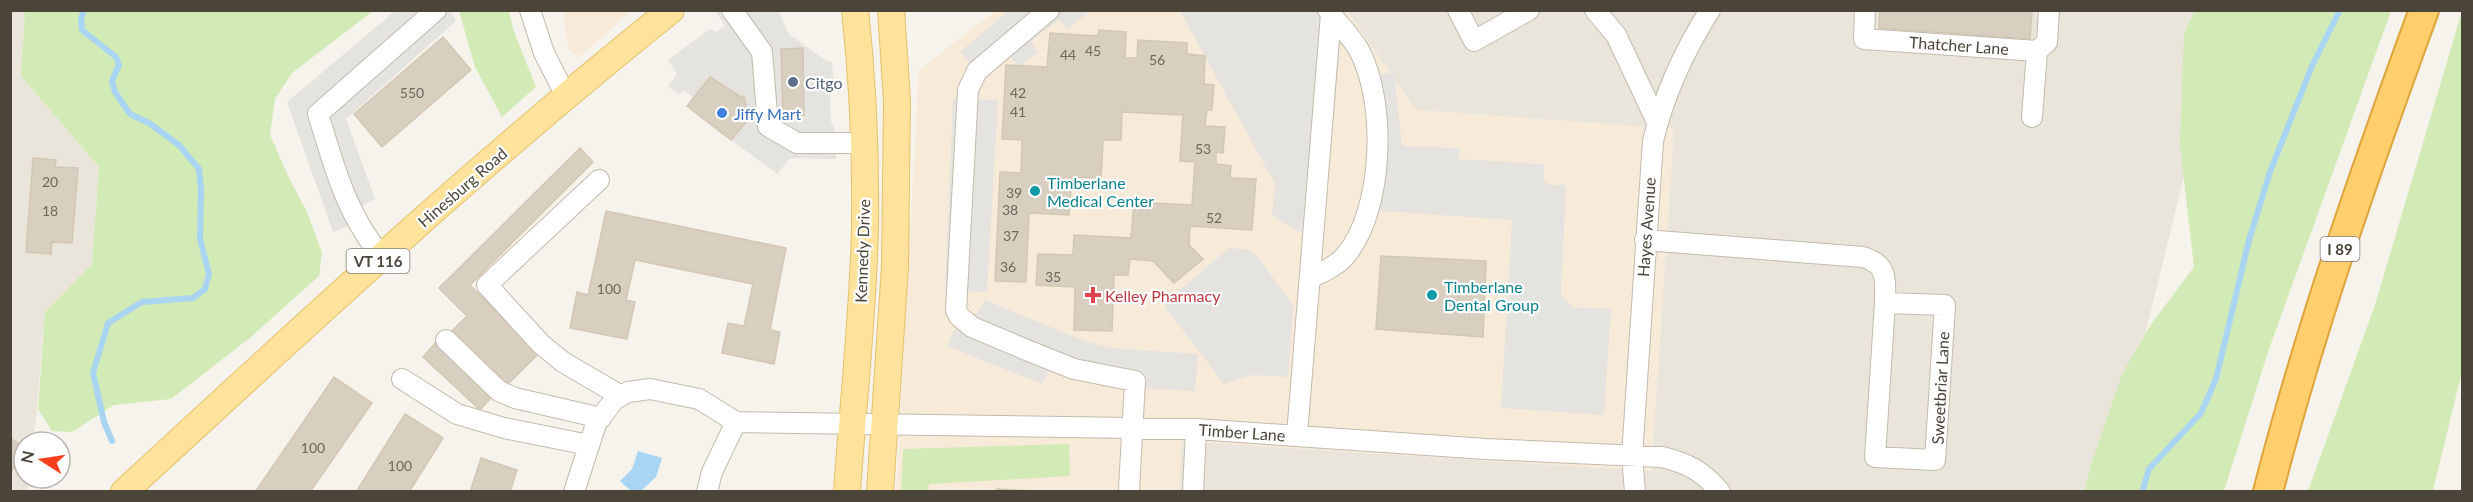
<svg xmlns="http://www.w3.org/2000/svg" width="2473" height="502" viewBox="0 0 2473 502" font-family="Lato,sans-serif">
  <rect width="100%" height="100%" fill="#f6f3ec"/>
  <path fill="#eae5da" d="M10,11H25L21,76L99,167L92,264L45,312L34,442H24V478H29L27,492L10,491Z
    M1347,11H2243L2204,94L2107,491L1179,492L1181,441L1651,471L1674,129L1416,110Z"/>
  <path fill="#f7ead8" d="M563,11V10L631,11L579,57L568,48Z
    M995,11H1347L1416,110L1674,129L1651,471L1182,441L1179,491L896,492L919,70Z"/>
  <path fill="#d2eab5" d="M2195,10L2391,11L2268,352L2224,491H2085L2090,468L2122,374L2152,323L2194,267L2180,145L2184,34Z
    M25,11H373L292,73L275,99L270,135L290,180L307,212L322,253L319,276L251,337L171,399L114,405L72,432L52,431L38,409L45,312L92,264L99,167L21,76Z
    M459,11H509L514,32L536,87L502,117L475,67Z
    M2462,11V371L2433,491H2308L2375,305Z
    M1069,444L1070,476L929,484L928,491H901L903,449Z"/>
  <path fill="#e5e3e0" d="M1341,10L1343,13L1323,234L1298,231L1272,216L1275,184L1180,11Z
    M395,11H450L456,21L346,119L375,199L362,206L368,219L333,232L287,102Z
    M715,11H778L789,34L825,60L832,62L834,88L830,92L831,122L836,132V159L790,158L777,174L731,140L748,120L744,97H741L710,77L694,98L684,90L679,95L668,86L677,74L668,60L710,29L717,32L725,26Z
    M1008,11H1091L1067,29L1059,20L1031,41L1038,52L1019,67L1003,49L977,71L960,52Z
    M1394,72L1402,146L1460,148L1459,159L1544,164V180L1549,185H1566L1561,295L1573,307L1611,309L1604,415L1501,408L1512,220L1369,210V76Z
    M953,98L998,100L987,292L945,291Z
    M1229,248L1249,250L1258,257L1293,305L1288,377L1252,375L1224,384L1165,307L1166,302Z
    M985,300L1082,340L1110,348L1198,354L1195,391L1107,386L1078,381L1049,371L1042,384L947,346L954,330L977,313Z"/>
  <path fill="#a9d4f2" d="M638,451L662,458L656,477L641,491H631L620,481L632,469Z"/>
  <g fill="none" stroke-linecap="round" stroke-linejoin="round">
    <path stroke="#a9d4f2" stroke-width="6" d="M84,10L81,19L82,30L116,57L119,65L112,81L115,92L130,114L149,123L179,145L199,169L201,190L200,239L209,274L205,289L193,298L142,302L108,323L93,373L104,422L112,441
      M2142,492L2149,469L2201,413L2216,379L2249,240L2270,172L2312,66L2340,10"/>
  </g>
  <path fill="#d8cfc1" stroke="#d3c7b4" stroke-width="1.5" d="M1880,10H2032L2030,39L1879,28Z
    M1099,30L1126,32L1125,58H1137L1138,40L1187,43V54L1205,56L1204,84L1214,85L1212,110H1207L1205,126L1225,127L1223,153L1216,152V164L1231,166L1230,178L1256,179L1252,230L1190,226L1189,245L1203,259L1174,283L1153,261L1130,259L1128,275H1114L1112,331L1074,330L1075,287L1036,285L1038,254L1073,255L1074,235L1131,238L1134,202L1192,205L1195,162L1180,161L1183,115L1122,112L1121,140H1103L1101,178L1072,177L1069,215L1029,213L1026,282L995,281L1000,172L1021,173L1022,140L1002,139L1006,65L1047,67L1050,33L1098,36Z
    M443,37L471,70L382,147L354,114Z
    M803,48L804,115L783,117L781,49Z
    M710,77L741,97L744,96L748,120L731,140L687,106Z
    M580,148L593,162L470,285L538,354L506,386L452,331L467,316L439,288Z
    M33,158L56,160L55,167L78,168L72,243L52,242L51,254L26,252Z
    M606,211L786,248L770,330L780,332L774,364L722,353L728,323L744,326L753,284L635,260L626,300L635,302L627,339L570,328L577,292L588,295Z
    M1381,256L1486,261L1483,337L1376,329Z
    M438,340L495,393L480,410L423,357Z
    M334,377L372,403L310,492H255Z
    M405,414L443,438L409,492H356Z
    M10,438L24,447V451L10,474Z
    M481,458L517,470L510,492H470Z
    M997,489L1048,492H997Z"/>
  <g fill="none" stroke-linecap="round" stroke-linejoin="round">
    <g stroke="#c2bbae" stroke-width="22">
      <path id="minor" d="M530,10L544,53L566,96
        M732,10L762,52L768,126L797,143H864
        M1049,10L977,71L968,90L956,310L959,316L972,327L1029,351L1074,369L1135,381L1129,489
        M1458,10L1474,41L1529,10
        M1595,10L1616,35L1657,122
        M1865,10L1864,39L2037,51L2047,42L2049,10
        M2032,117L2037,51
        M599,180L487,285L541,344L563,362L621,396
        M1645,240L1863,257C1889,265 1885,280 1885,303L1945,305L1935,460L1875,457L1885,303
        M382,257C345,212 335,168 318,114L436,10
        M1310,278C1322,272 1336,267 1345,256C1384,211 1387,102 1359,50C1351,36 1338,24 1328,10
        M446,340L499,391L515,398L601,418
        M402,379L457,414L504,428L589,445
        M1297,435L1331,14
        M574,492L596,424L614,400L628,392L650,389L699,399L736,422L1196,429L1486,449L1662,457C1687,463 1703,471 1720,492
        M707,492L712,472L736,422
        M1193,492L1196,429
        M1635,492L1632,456L1653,141C1664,95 1684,51 1710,10"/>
    </g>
    <g stroke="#e6c16a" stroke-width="28">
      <path id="major" d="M124,492C303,327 481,162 671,10
        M847,492C853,404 863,316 865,228C866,156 863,83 855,10
        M880,492L895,266L897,101L891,10"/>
    </g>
    <g stroke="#e0a43c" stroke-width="32">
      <path id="highway" d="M2268,492C2310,328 2366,169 2424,10"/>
    </g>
    <use href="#minor" stroke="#fff" stroke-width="20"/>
    <use href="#major" stroke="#ffe39c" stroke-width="26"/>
    <use href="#highway" stroke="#ffcf6e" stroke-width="28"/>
  </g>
  <circle fill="#5c6f8a" stroke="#fff" stroke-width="2" cx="793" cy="82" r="6"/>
  <circle fill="#3f7fe0" stroke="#fff" stroke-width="2" cx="722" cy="113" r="6"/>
  <g fill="#0f9aa8" stroke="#fff" stroke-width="2">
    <circle cx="1035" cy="191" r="6"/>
    <circle cx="1432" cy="295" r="6"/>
  </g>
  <path fill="#e0444e" stroke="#fff" stroke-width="2" d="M1090 286h6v6h6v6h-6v6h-6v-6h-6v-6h6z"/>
  <g text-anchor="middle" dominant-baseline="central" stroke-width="4.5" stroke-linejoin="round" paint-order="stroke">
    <g font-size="14" fill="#6e675b">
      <text x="1093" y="50">45</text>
      <text x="1068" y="54">44</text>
      <text x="1157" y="59">56</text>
      <text x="412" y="92">550</text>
      <text x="1018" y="92">42</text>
      <text x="1018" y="111">41</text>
      <text x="1203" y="148">53</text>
      <text x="50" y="181">20</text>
      <text x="1014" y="192">39</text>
      <text x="1010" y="209">38</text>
      <text x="50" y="210">18</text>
      <text x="1214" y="217">52</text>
      <text x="1011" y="235">37</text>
      <text x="1008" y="266">36</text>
      <text x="1053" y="276">35</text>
      <text x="609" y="288">100</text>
      <text x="313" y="447">100</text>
      <text x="400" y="465">100</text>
    </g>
    <g fill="#fff" stroke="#817c74" stroke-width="1.5">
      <rect x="2320.5" y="237" width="39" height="24" rx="4.5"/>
      <rect x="346.5" y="249" width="63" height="24" rx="4.5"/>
    </g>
    <g font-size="15" font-weight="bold" fill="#4b4439">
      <text x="2340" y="249">I 89</text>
      <text x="378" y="261">VT 116</text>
    </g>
    <g font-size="16" fill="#4b4439" stroke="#fff">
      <text transform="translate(1959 45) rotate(4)">Thatcher Lane</text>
      <text transform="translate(462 187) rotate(-41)">Hinesburg Road</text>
      <text transform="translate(1646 227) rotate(-86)">Hayes Avenue</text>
      <text transform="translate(862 251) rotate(-88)">Kennedy Drive</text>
      <text transform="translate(1940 388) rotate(-87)">Sweetbriar Lane</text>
      <text transform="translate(1242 432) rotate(4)">Timber Lane</text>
    </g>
    <g font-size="16" fill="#4e5e75" stroke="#fff" text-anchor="start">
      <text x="805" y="82">Citgo</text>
    </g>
    <g font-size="16" fill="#366cbe" stroke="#fff" text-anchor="start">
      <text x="734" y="113">Jiffy Mart</text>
    </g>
    <g font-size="16" fill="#0d838f" stroke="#fff" text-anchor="start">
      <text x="1047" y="182">Timberlane<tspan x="1047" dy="18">Medical Center</tspan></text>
      <text x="1444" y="286">Timberlane<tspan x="1444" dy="18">Dental Group</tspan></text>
    </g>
    <g font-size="16" fill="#be3a42" stroke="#fff" text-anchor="start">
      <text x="1105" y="295">Kelley Pharmacy</text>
    </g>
  </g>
  <rect width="2473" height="502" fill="none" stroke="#4b4439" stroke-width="24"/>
  <g transform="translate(42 460) rotate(282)"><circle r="28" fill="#ffffff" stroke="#b7b4b0" stroke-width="1.5"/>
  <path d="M0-4.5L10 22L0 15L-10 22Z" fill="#fc3f1d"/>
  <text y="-9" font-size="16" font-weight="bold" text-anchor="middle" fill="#4b4439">N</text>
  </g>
</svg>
